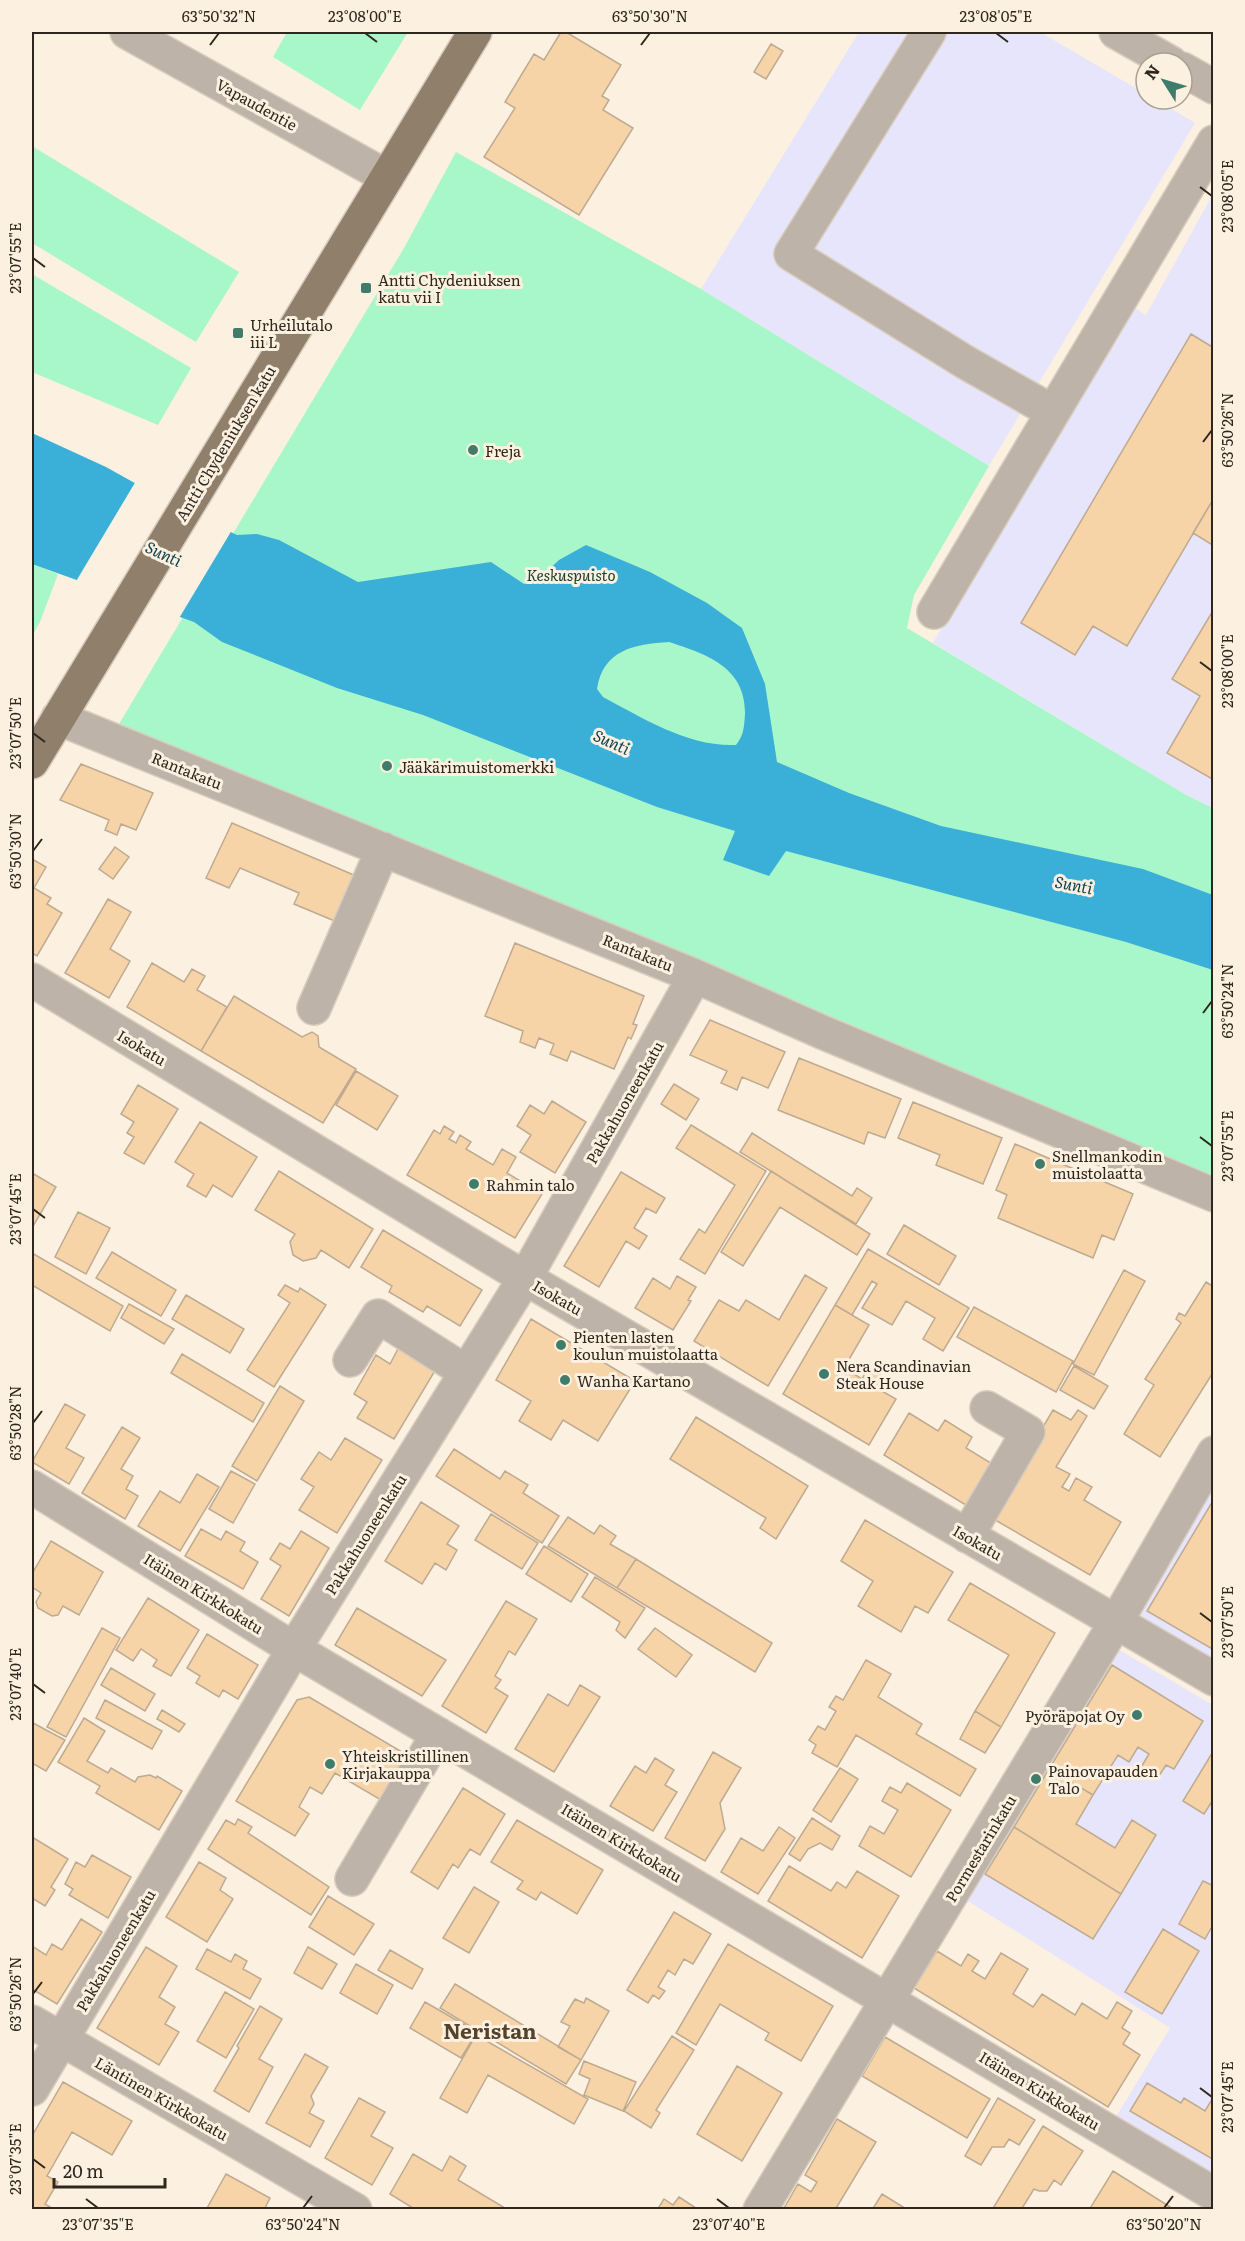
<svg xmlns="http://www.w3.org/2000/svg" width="1245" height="2241" viewBox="0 0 1245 2241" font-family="Literata,serif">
  <rect width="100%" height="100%" fill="#fcf0e0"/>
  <path fill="#e7e5fb" d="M859,32H1040L1146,94V99H1155L1195,123L989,466L701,289Z
    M1213,194V808L1188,796L933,643L1129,304L1146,315Z
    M1213,1481V1661L1135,1615Z
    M1116,1648L1213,1705V2178L1114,2120L1170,2028L963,1898Z"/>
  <path fill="#a7f7cb" d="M287,32H408L360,110L273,57Z
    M32,146L239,272L196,342L32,243Z
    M456,152L701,289L989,466L914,595L907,628L1188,796L1213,808V1177L678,952L119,724L404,248Z
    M32,274L191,368L158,425L32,372Z
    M32,564L58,574L40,622L32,636Z"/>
  <path fill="#3aafd8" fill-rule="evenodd" d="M32,433L106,467L176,506L237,535L257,534L279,540L358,582L491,562L524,584L543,575L559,560L586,545L650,572L707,603L742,628L765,684L777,762L849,793L941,826L1143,869L1213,895V970L1126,942L786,851L769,876L723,860L735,831L657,807L423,715L337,688L222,642L194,622L32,564ZM669,642C706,654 746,667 745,714C744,727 744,735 736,745C688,747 643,718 603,697L597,689C603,650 634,644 669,642Z"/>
  <path fill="#fcf0e0" d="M136,481L177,503L232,530L178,620L75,583Z"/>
  <path fill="#f7d4a8" stroke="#beaa91" stroke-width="1.5" d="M561,32H566L621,65L602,96L609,100L603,110L633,128L579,215L484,157L515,108L505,102L534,54L544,60Z
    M771,44L783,51L766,79L754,72Z
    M1191,334L1214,348V498L1127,646L1093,626L1075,655L1021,623Z
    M1214,498V546L1193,533Z
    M1214,609V780L1167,753L1200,696L1172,679Z
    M81,764L153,793L136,830L121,824L117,835L105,830L109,820L60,800Z
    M232,823L356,876L337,922L294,904L299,893L240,868L229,888L206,878Z
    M115,847L129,857L113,879L99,869Z
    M32,859L46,867L34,888L51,898L47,904L62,913L37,956L32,953Z
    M108,899L131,912L110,949L130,961L109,998L65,973Z
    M515,943L644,996L633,1024L637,1025L631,1039L628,1037L614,1069L571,1051L567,1061L550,1054L554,1044L539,1038L535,1048L520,1042L523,1031L485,1016Z
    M152,963L184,982L192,969L205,976L197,990L227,1007L201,1051L127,1007Z
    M234,996L302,1037L312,1032L318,1036L319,1047L356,1069L323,1123L201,1051Z
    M710,1020L785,1052L768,1088L742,1077L737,1090L721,1083L727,1071L690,1055Z
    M799,1058L901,1099L885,1138L868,1132L864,1144L778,1110Z
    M356,1071L398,1096L377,1130L336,1105Z
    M674,1084L699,1099L686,1120L661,1104Z
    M138,1085L178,1109L144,1164L124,1153L134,1137L127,1133L134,1122L121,1114Z
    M552,1101L586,1122L555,1173L520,1152L531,1135L517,1126L530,1105L544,1114Z
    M913,1102L1002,1138L983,1184L936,1165L940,1155L898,1138Z
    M200,1122L257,1157L232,1197L213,1185L206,1197L187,1186L194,1174L175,1162Z
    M691,1125L766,1171L705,1274L680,1259L699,1229L705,1233L735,1185L676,1148Z
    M444,1126L454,1132L449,1139L456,1143L460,1135L471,1142L466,1149L493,1165L502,1149L516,1157L507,1173L542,1194L515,1238L407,1175L434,1130L440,1134Z
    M752,1133L852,1196L857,1188L872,1198L856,1224L740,1152Z
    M1015,1144L1133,1194L1114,1240L1102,1235L1093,1258L998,1218L1007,1195L996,1190Z
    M279,1171L373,1229L349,1268L321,1250L316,1258L303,1261L293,1255L290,1242L295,1234L255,1210Z
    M771,1171L870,1234L857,1255L780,1207L743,1266L721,1252Z
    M621,1172L665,1198L656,1213L646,1208L634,1228L647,1236L639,1249L626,1241L599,1287L564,1266Z
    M32,1173L56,1187L32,1228Z
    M78,1212L110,1228L86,1274L55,1257Z
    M904,1225L956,1256L939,1285L887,1254Z
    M383,1230L482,1290L460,1326L427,1306L423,1312L389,1292L392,1286L361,1267Z
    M868,1249L969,1308L943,1351L923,1339L935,1318L906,1301L892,1325L862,1308L877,1284L872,1281L852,1315L835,1305Z
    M112,1252L176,1290L161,1316L96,1278Z
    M32,1253L123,1306L110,1331L32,1285Z
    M1124,1270L1145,1281L1094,1375L1073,1364Z
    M805,1275L827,1288L768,1386L694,1341L719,1300L739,1311L746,1300L779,1320Z
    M677,1276L696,1287L688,1300L691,1301L673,1330L635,1308L653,1278L670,1289Z
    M1206,1282L1214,1287V1371L1160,1457L1124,1434L1154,1385L1145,1379L1181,1323L1176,1319L1179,1313L1185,1316Z
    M285,1285L298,1292L300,1288L326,1305L274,1387L247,1370L290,1303L278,1295Z
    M186,1295L244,1329L230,1353L172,1319Z
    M129,1304L174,1329L164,1344L121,1318Z
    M835,1305L869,1325L844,1368L862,1379L868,1368L887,1379L880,1390L896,1399L869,1445L783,1394Z
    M974,1307L1073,1361L1056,1392L957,1337Z
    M531,1319L635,1381L598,1441L563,1420L551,1440L519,1421L531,1401L496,1380Z
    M399,1347L436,1369L394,1439L357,1418L367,1402L354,1394L376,1355L390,1364Z
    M182,1354L264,1403L253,1422L171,1373Z
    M1074,1366L1108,1386L1094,1409L1060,1390Z
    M280,1386L304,1401L257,1481L232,1466Z
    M65,1404L85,1415L66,1448L84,1458L69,1484L32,1462Z
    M1053,1410L1071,1420L1078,1410L1087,1416L1056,1467L1070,1474L1062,1487L1069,1491L1076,1478L1092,1487L1084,1500L1121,1522L1090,1575L990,1517Z
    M909,1413L938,1431L945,1420L972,1437L966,1448L994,1465L969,1507L884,1455Z
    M696,1417L808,1486L776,1539L760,1528L766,1518L670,1459Z
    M122,1427L140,1438L121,1469L133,1476L126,1489L138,1496L125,1519L82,1493Z
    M345,1438L382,1460L337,1533L299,1510L314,1487L301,1479L319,1452L331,1460Z
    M454,1449L500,1479L505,1471L528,1485L523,1493L559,1516L542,1543L436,1476Z
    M231,1471L255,1484L233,1523L209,1509Z
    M197,1474L219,1487L180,1551L138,1526L160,1491L180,1503Z
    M1214,1499V1650L1147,1611Z
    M421,1502L459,1526L447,1544L457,1550L446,1570L435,1563L422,1584L385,1561Z
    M491,1514L538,1543L522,1569L475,1540Z
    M568,1517L594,1534L600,1525L616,1536L610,1544L636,1559L617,1588L548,1546Z
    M865,1520L953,1572L928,1613L915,1606L901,1632L858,1606L873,1581L841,1561Z
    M201,1529L221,1540L226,1531L245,1542L240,1551L258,1562L243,1589L185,1556Z
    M301,1531L329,1548L289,1616L261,1599L281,1566L270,1559L280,1543L290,1549Z
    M51,1541L103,1572L79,1615L63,1606L58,1615L52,1616L38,1608L36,1602L41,1593L32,1587V1574Z
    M544,1546L588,1574L571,1602L526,1574Z
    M636,1559L772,1643L755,1672L617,1588Z
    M595,1577L645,1608L625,1638L616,1630L620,1622L582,1597Z
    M970,1583L1055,1633L1001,1727L975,1711L1009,1655L948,1620Z
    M148,1598L199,1630L171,1676L153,1666L157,1660L141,1649L133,1661L116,1650Z
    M506,1601L537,1619L515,1655L509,1651L495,1676L501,1680L495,1688L508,1696L486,1733L442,1706Z
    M357,1608L446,1660L422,1696L335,1645Z
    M102,1628L120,1638L66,1737L47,1727Z
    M655,1628L692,1655L676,1677L638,1649Z
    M207,1634L258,1665L238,1699L223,1690L219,1697L196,1683L200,1676L187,1668Z
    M866,1660L891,1674L878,1697L922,1724L916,1734L976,1769L960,1796L856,1735L837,1767L812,1753L816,1745L809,1740L818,1726L825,1730L836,1711L829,1707L836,1696L843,1700Z
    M1112,1665L1203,1721L1174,1769L1166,1765L1157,1779L1140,1769L1149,1754L1138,1747L1129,1762L1118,1755L1093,1795L1049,1769Z
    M111,1668L155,1694L145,1711L101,1685Z
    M580,1685L600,1697L554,1772L515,1749L548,1694L568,1706Z
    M309,1697L407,1755L381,1800L335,1773L322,1794L310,1787L299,1807L309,1814L295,1836L236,1801L297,1700Z
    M105,1700L162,1731L152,1749L96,1718Z
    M162,1710L185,1724L179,1732L157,1719Z
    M975,1711L1001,1727L985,1753L960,1739Z
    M84,1718L105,1731L87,1761L108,1773L111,1768L135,1782L138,1777L150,1775L156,1778L157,1776L182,1791L159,1830L96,1793L100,1786L58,1762Z
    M33,1723L65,1740L46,1771L32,1763Z
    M1214,1750V1804L1211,1803L1204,1814L1183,1801Z
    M713,1752L741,1768L720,1803L725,1829L705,1861L665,1838Z
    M655,1758L674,1770L665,1785L677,1792L653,1831L610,1806L635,1766L646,1773Z
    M840,1768L858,1779L831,1822L813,1810Z
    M1049,1769L1093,1795L1076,1824L1115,1848L1132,1820L1156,1835L1121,1894L1014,1827Z
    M907,1783L951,1810L911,1877L859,1846L870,1826L884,1834L898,1810L882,1801L890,1787L901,1793Z
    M463,1788L505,1814L480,1855L470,1849L458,1868L453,1864L438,1889L411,1872Z
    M812,1818L840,1836L832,1850L820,1843L808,1849L800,1861L789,1854Z
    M238,1819L252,1827L248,1833L329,1887L311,1915L208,1849L226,1820L235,1825Z
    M517,1820L603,1870L577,1914L541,1892L536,1900L517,1889L523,1881L491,1862Z
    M779,1827L795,1838L758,1894L721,1872L741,1838L763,1851Z
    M1014,1827L1121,1894L1093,1939L985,1874Z
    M32,1837L68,1859L51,1887L55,1890L45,1906L32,1898Z
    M92,1855L131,1877L108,1918L69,1895L73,1889L65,1884L76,1862L85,1867Z
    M199,1862L226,1878L220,1890L233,1899L207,1942L166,1917Z
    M789,1866L831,1891L837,1882L846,1888L857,1871L899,1896L862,1958L768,1901Z
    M1203,1881L1214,1886V1923L1205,1939L1179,1924Z
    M474,1887L499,1902L469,1953L443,1938Z
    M328,1896L374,1924L354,1955L309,1927Z
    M674,1912L711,1934L693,1964L684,1959L675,1975L668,1970L658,1987L665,1991L659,1999L653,1995L648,2003L627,1990Z
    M81,1919L102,1932L57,2004L32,1989V1946L46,1955L52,1944L62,1950Z
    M1163,1929L1199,1951L1162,2014L1125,1992Z
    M728,1944L833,2006L801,2061L765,2040L769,2033L720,2004L696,2045L676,2033Z
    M146,1947L177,1966L159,1997L175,2007L165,2024L179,2032L159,2065L97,2028Z
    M308,1947L337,1964L322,1989L294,1973Z
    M207,1949L231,1962L235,1954L247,1961L243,1969L261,1979L250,1999L196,1969Z
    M390,1950L423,1969L412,1989L378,1970Z
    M937,1951L961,1966L968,1954L979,1961L972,1971L985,1979L1001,1953L1028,1969L1013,1994L1033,2007L1042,1994L1075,2015L1082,2003L1107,2019L1117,2002L1132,2011L1122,2028L1130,2033L1123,2044L1140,2055L1108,2107L914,1988Z
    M356,1964L393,1985L377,2014L340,1993Z
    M455,1984L581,2060L566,2084L440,2008Z
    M225,1992L254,2009L226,2058L197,2041Z
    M586,1998L609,2011L581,2060L558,2047L570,2026L561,2022L575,1999L584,2003Z
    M425,2002L477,2032L461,2058L410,2028Z
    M260,2006L282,2019L259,2059L273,2067L249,2112L214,2091L239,2048L237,2046Z
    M476,2035L588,2099L574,2124L488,2075L467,2113L440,2098Z
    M672,2036L694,2050L656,2110L660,2113L651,2128L624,2111Z
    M885,2037L990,2099L967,2138L862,2076Z
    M305,2054L328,2067L311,2096L314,2104L309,2113L324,2121L310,2147L266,2123Z
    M584,2061L636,2082L623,2111L584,2095L590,2079L579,2074Z
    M737,2066L782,2093L742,2161L697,2134Z
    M63,2082L132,2121L112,2155L72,2132L47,2176L58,2182L45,2204L55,2210H32V2136Z
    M1147,2083L1181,2103L1184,2098L1205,2111L1211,2101L1214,2102V2160L1130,2111Z
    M359,2098L385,2112L371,2136L393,2148L372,2185L325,2158Z
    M998,2098L1035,2120L1019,2145L1009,2139L1004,2147H992L981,2165L965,2156Z
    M837,2119L876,2142L835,2210H783L798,2184L811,2192L817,2182L805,2175Z
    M1043,2126L1083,2151L1061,2185L1054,2180L1047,2191H1039L1034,2189L1021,2210H992Z
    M413,2154L442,2171L450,2156L466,2166L458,2180L505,2208L504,2210H416L390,2194Z
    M1113,2171L1175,2210H1089Z
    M226,2174L270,2198L264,2210H206Z
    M882,2194L908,2210H872Z
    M679,2197L699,2210H657L664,2199L673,2205Z"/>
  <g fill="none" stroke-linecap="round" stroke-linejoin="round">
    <g stroke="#d7ccbd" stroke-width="36">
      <path id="minor" d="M127,32L387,177
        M929,32L791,254L965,362L1053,412
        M1116,32L1171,63
        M1182,69L1214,87
        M934,612L1214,142
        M58,718L695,976L822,1032L1214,1195
        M32,980L525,1278L1214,1679
        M314,1008L383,849
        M350,1360L378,1316L466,1372
        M32,1487L294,1649L1214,2194
        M967,1536L1028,1432L987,1408
        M352,1879L438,1734
        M32,2022L355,2210
        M32,2089L294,1649L525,1278L695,976
        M760,2210L1116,1622L1214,1453"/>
    </g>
    <g stroke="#d7ccbd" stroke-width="36">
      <path id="major" d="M32,762L475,32"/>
    </g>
    <use href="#minor" stroke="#bdb3a8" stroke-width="33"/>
    <use href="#major" stroke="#907f6b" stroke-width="33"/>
  </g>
  <path fill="none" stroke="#2f271d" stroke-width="2" d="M365,33L377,42M996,33L1008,42M210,45L219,33M641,45L650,33M1200,187L1212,196M33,258L45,267M1203,442L1212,430M1200,662L1212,671M33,733L45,742M33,851L42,839M1203,1013L1212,1001M1200,1137L1212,1146M33,1209L45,1218M33,1423L42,1411M1200,1613L1212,1622M33,1684L45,1693M33,1994L42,1982M1200,2088L1212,2097M33,2159L45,2168M86,2199L98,2208M717,2199L729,2208M303,2208L312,2196M1164,2208L1173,2196"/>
  <g fill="#3f7d6a" stroke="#fcf0e0" stroke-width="2">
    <rect x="360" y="282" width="12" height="12" rx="3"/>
    <rect x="232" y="327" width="12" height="12" rx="3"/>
    <circle cx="473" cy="450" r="6"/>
    <circle cx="387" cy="766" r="6"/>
    <circle cx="1040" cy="1164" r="6"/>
    <circle cx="474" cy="1184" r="6"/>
    <circle cx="561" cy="1345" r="6"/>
    <circle cx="824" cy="1374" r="6"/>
    <circle cx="565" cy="1380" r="6"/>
    <circle cx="1137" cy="1715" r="6"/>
    <circle cx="330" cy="1764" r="6"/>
    <circle cx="1036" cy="1779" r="6"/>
  </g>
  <g text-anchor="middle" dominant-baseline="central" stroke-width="6" stroke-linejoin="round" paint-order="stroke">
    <g font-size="15" fill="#2f271d" stroke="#fcf0e0">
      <text transform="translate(257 104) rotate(29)">Vapaudentie</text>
      <text transform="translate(225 443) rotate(-59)">Antti Chydeniuksen katu</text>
      <text transform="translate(187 770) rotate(22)">Rantakatu</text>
      <text transform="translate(638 952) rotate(22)">Rantakatu</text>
      <text transform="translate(142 1047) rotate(31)">Isokatu</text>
      <text transform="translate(624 1102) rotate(-60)">Pakkahuoneenkatu</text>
      <text transform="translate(558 1297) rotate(30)">Isokatu</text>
      <text transform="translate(365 1534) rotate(-58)">Pakkahuoneenkatu</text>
      <text transform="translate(978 1542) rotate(30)">Isokatu</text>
      <text transform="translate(204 1593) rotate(32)">Itäinen Kirkkokatu</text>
      <text transform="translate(622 1842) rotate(31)">Itäinen Kirkkokatu</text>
      <text transform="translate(980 1848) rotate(-59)">Pormestarinkatu</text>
      <text transform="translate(115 1950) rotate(-59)">Pakkahuoneenkatu</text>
      <text transform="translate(1040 2090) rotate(31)">Itäinen Kirkkokatu</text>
      <text transform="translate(162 2098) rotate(30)">Läntinen Kirkkokatu</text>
    </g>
    <g font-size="15" fill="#2f271d" stroke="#fcf0e0" text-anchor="start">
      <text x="378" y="279">Antti Chydeniuksen<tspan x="378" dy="17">katu vii I</tspan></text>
      <text x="250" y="324">Urheilutalo<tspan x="250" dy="17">iii L</tspan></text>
      <text x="485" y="450">Freja</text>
      <text x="399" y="766">Jääkärimuistomerkki</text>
      <text x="1052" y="1155">Snellmankodin<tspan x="1052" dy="17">muistolaatta</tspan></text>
      <text x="486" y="1184">Rahmin talo</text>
      <text x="573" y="1336">Pienten lasten<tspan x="573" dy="17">koulun muistolaatta</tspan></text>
      <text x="836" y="1365">Nera Scandinavian<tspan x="836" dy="17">Steak House</tspan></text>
      <text x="577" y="1380">Wanha Kartano</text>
      <text x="1125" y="1715" text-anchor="end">Pyöräpojat Oy</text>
      <text x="342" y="1755">Yhteiskristillinen<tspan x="342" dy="17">Kirjakauppa</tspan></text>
      <text x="1048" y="1770">Painovapauden<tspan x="1048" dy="17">Talo</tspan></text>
    </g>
    <g font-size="15" font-style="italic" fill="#17402c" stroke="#fcf0e0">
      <text x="571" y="574">Keskuspuisto</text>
    </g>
    <g font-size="16" font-style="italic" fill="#0b3e4f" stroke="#fcf0e0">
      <text transform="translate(164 553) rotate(25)">Sunti</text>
      <text transform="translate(612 741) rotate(24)">Sunti</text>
      <text transform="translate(1074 884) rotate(11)">Sunti</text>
    </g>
    <g font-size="21" font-weight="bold" fill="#54422c" stroke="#fcf0e0">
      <text x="490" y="2029">Neristan</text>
    </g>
  </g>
  <rect width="1245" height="2241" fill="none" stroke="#fcf0e0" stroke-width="66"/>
  <g transform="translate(1164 81) rotate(307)"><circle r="28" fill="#fcf0e0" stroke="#aaa092" stroke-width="1.5"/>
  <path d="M0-4.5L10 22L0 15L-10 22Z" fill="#3f7d6a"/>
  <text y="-9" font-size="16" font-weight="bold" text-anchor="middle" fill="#2f271d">N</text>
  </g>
  <path d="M54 2178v9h111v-9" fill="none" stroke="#2f271d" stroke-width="3"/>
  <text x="63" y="2178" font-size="18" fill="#2f271d" stroke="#fcf0e0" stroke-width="4.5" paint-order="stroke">20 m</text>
  <rect x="33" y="33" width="1179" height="2175" fill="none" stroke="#2f271d" stroke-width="2"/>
  <g font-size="15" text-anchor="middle" fill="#2f271d">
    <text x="219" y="22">63°50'32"N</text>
    <text x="365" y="22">23°08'00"E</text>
    <text x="650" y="22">63°50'30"N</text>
    <text x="996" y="22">23°08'05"E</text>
    <text transform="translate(1228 196) rotate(-90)" y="5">23°08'05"E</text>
    <text transform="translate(16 258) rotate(-90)" y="5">23°07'55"E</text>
    <text transform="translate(1228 430) rotate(-90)" y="5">63°50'26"N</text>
    <text transform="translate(1228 671) rotate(-90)" y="5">23°08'00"E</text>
    <text transform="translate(16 733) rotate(-90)" y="5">23°07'50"E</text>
    <text transform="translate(16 851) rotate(-90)" y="5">63°50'30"N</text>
    <text transform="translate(1228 1001) rotate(-90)" y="5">63°50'24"N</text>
    <text transform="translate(1228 1146) rotate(-90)" y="5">23°07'55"E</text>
    <text transform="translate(16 1209) rotate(-90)" y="5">23°07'45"E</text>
    <text transform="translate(16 1423) rotate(-90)" y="5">63°50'28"N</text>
    <text transform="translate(1228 1622) rotate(-90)" y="5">23°07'50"E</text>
    <text transform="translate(16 1684) rotate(-90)" y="5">23°07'40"E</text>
    <text transform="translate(16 1994) rotate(-90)" y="5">63°50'26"N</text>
    <text transform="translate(1228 2097) rotate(-90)" y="5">23°07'45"E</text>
    <text transform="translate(16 2159) rotate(-90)" y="5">23°07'35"E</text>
    <text x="98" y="2230">23°07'35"E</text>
    <text x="303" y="2230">63°50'24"N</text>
    <text x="729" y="2230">23°07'40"E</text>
    <text x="1164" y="2230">63°50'20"N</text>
  </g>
</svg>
